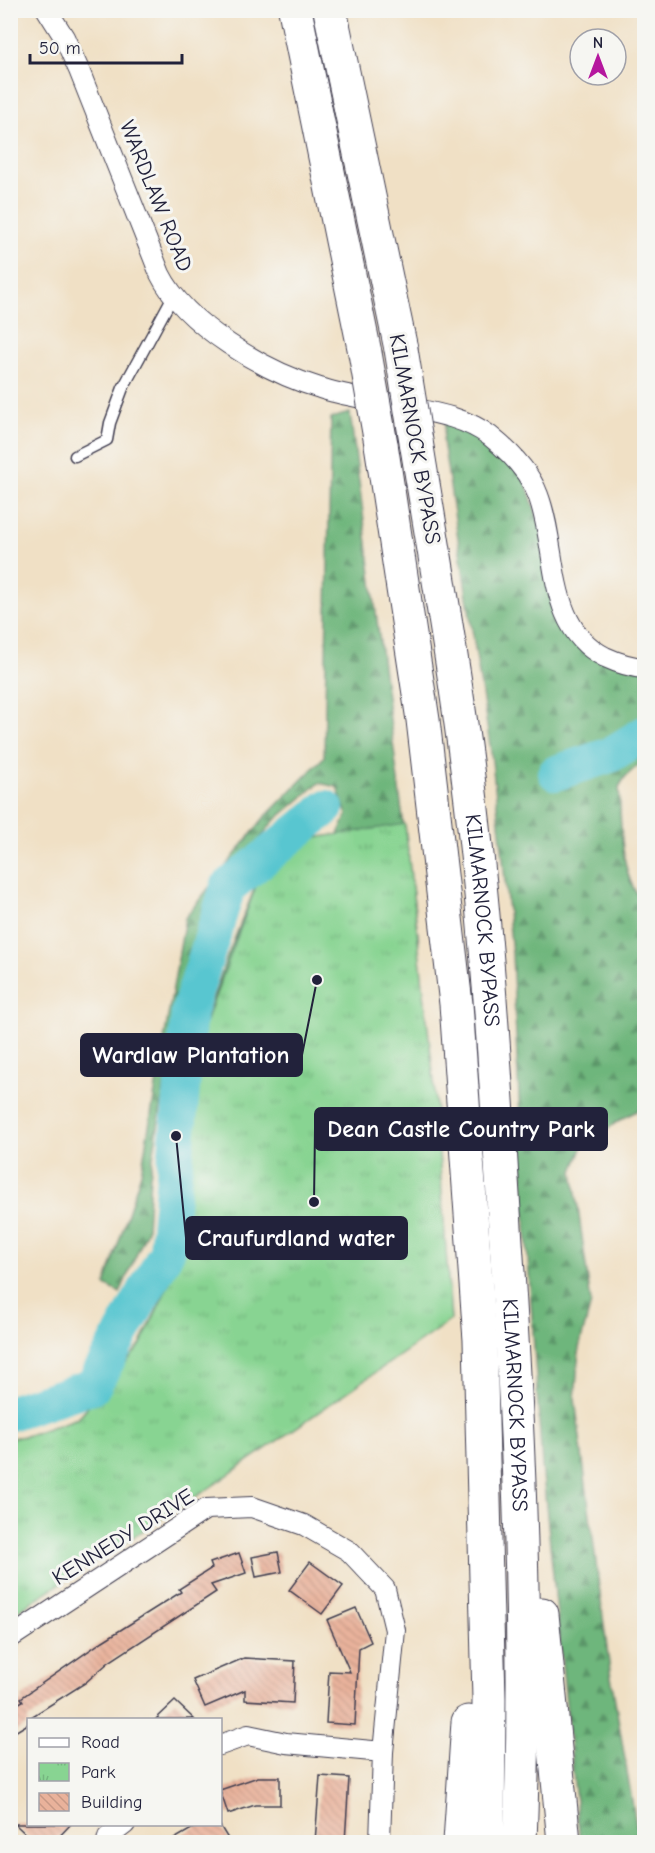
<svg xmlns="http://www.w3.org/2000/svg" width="655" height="1853" viewBox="0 0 655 1853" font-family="'Comic Neue',sans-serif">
  <defs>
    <pattern id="forest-firs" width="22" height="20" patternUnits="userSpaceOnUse" patternTransform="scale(1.5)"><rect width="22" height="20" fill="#6eb67c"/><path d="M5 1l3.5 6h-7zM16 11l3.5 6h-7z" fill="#5a9467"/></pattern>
    <pattern id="park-tufts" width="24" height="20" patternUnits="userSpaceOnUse" patternTransform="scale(1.5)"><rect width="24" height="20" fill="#88d492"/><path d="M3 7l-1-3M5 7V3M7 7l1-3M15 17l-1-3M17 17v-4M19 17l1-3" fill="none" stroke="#75b67f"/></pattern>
    <pattern id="building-back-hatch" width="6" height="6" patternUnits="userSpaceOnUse" patternTransform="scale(1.5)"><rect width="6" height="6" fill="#e9b29b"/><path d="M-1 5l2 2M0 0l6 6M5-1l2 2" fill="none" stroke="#c89986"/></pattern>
  </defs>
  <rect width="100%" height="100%" fill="#f6f6f2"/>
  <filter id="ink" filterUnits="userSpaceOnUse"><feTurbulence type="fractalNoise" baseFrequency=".0167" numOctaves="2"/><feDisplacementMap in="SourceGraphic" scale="12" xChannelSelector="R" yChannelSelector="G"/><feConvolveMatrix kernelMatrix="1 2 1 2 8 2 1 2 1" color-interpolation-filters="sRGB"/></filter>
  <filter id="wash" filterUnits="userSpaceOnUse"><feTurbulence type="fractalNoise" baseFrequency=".008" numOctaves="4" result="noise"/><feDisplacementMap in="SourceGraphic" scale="24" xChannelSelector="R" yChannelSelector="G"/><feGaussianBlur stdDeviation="1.35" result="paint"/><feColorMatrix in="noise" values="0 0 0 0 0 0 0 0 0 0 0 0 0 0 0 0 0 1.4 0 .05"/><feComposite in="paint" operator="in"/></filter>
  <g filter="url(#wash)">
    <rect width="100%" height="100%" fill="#f0e0c5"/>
    <path fill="url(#forest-firs)" stroke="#486c5c" stroke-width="1.5" d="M350,413L419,942L45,1509L11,1438L26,1436L78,1418L140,1346L181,1258L197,1046L227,957L260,875L314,838L337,836L347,815L337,787L319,783L272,823L206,910L178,1003L150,1176L147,1230L120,1293L105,1285L141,1173L185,918L263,819L324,757L331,418Z
      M446,416L520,464L575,632L644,668V760L625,777L619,787C621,818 619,881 644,902V1107L620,1120L583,1146L573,1171L591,1303L579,1348L575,1399L610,1671L639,1842H580L542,1465L524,1199L512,954L502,849L491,752L443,441Z"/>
    <path fill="url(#park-tufts)" stroke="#557b66" stroke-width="1.5" d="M405,824L434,1082L451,1320L205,1491L11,1615V1438L26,1436L78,1418L140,1346L181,1258L197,1046L260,875L314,838Z"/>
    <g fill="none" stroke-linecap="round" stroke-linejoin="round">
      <path stroke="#59c6d0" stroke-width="36" d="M556,773L610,755L644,734
        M10,1413L93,1386L167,1251L189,1011L228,887L326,808"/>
    </g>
    <g id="blocks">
      <path fill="url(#building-back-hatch)" d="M278,1552L282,1572L256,1577L252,1557Z
        M239,1553L246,1573L211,1585L216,1592L109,1662L85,1683L28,1719V1724L10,1735V1708L23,1701L21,1698L103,1641L181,1592L179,1589L212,1568L210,1563Z
        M310,1562L343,1586L322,1614L289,1590Z
        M356,1608L371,1642L359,1648L355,1725L326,1723L329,1671L350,1672L327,1620Z
        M244,1658L295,1661L293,1703L245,1700V1690L205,1707L193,1680Z
        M175,1701L194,1719H156Z
        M320,1776L349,1778L345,1842H315Z
        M258,1777H280V1805H255L228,1814L220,1790Z
        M15,1824H71L54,1842H34Z
        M200,1824H219L230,1842H169Z"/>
    </g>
  </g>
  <g filter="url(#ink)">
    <use href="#blocks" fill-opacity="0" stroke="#413e50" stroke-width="1.5"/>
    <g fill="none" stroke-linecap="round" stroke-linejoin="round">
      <g stroke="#413e50" stroke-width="13">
        <path id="service" d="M75,456L107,440L110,423L123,388L173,296"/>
      </g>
      <g stroke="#413e50" stroke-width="22">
        <path id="minor" d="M47,10L64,37L79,70L160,274C185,325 266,372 320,388C341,395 365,398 387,403C421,411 461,414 490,436C510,452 529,471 538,495C559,550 545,627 605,657C618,663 631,667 644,668
          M10,1638L206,1509L252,1507L304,1525L349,1551L385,1589L395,1630L383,1752L380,1842
          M220,1745L248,1735L286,1743L383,1752
          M107,1842L108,1837L125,1824"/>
      </g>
      <g stroke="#413e50" stroke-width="35">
        <g id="trunk">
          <path d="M295,10L365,353"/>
          <path d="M330,10L401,349"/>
          <path id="s1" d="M416,441C438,576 462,710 476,846C490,973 497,1100 505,1227C519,1432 528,1638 520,1842"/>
          <path d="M381,444L423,720L456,1004L480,1340L489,1699L488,1842"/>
          <path d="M542,1614L564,1842"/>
          <path d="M460,1842L468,1722"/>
        </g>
      </g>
      <use href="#service" stroke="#fff" stroke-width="10"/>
      <use href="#minor" stroke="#fff" stroke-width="20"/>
      <use href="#trunk" stroke="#fff" stroke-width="33"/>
      <g stroke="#413e50" stroke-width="35" stroke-linecap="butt">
        <path id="trunk-bridge" d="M401,349L416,441
          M365,353L381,444"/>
      </g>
      <use href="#trunk-bridge" stroke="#fff" stroke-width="33"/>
    </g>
  </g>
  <g text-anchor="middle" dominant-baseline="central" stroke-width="6" stroke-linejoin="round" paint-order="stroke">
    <g font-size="22" fill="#22223b" stroke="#f6f6f2">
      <text transform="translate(156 196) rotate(68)">WARDLAW ROAD</text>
      <text transform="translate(415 439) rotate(80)">KILMARNOCK BYPASS</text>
      <text stroke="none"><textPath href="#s1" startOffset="484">KILMARNOCK BYPASS</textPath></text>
      <text stroke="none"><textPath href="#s1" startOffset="970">KILMARNOCK BYPASS</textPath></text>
      <text transform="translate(123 1537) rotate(-32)">KENNEDY DRIVE</text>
    </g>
  </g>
  <path fill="none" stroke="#22223b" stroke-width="2" d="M317 980L302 1055M314 1202L315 1129M176 1136L186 1238"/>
  <g fill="#22223b" stroke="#f6f6f2" stroke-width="2">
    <circle cx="317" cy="980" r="6"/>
    <circle cx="314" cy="1202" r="6"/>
    <circle cx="176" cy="1136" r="6"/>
  </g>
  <g fill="#22223b" stroke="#22223b" stroke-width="2">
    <rect x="81" y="1034" width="221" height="42" rx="6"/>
    <rect x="315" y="1108" width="292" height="42" rx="6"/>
    <rect x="186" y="1217" width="221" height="42" rx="6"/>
  </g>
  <g font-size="24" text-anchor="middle" font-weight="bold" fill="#fff">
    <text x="191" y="1063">Wardlaw Plantation</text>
    <text x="461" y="1137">Dean Castle Country Park</text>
    <text x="296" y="1246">Craufurdland water</text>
  </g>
  <rect width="655" height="1853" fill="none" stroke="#f6f6f2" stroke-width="36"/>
  <rect x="27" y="1718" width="195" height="108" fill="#f6f6f2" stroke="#a1a1a9" stroke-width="1.5"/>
  <rect x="39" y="1738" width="30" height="9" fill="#ffffff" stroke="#a1a1a9" stroke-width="1.5"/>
  <text x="81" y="1748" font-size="18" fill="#22223b">Road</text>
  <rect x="39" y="1763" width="30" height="18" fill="url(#park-tufts)" stroke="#a1a1a9" stroke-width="1.5"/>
  <text x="81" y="1778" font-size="18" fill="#22223b">Park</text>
  <rect x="39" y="1793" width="30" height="18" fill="url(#building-back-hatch)" stroke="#a1a1a9" stroke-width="1.5"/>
  <text x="81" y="1808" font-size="18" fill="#22223b">Building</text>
  <g transform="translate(598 57)"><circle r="28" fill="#f6f6f2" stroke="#a1a1a9" stroke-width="1.5"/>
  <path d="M0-4.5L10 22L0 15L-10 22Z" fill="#b5179e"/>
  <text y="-9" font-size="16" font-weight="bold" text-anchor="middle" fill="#22223b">N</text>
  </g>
  <path d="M30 54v9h152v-9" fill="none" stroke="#22223b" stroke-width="3"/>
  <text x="39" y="54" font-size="18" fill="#22223b" stroke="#f6f6f2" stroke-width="4.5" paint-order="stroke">50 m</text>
</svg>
